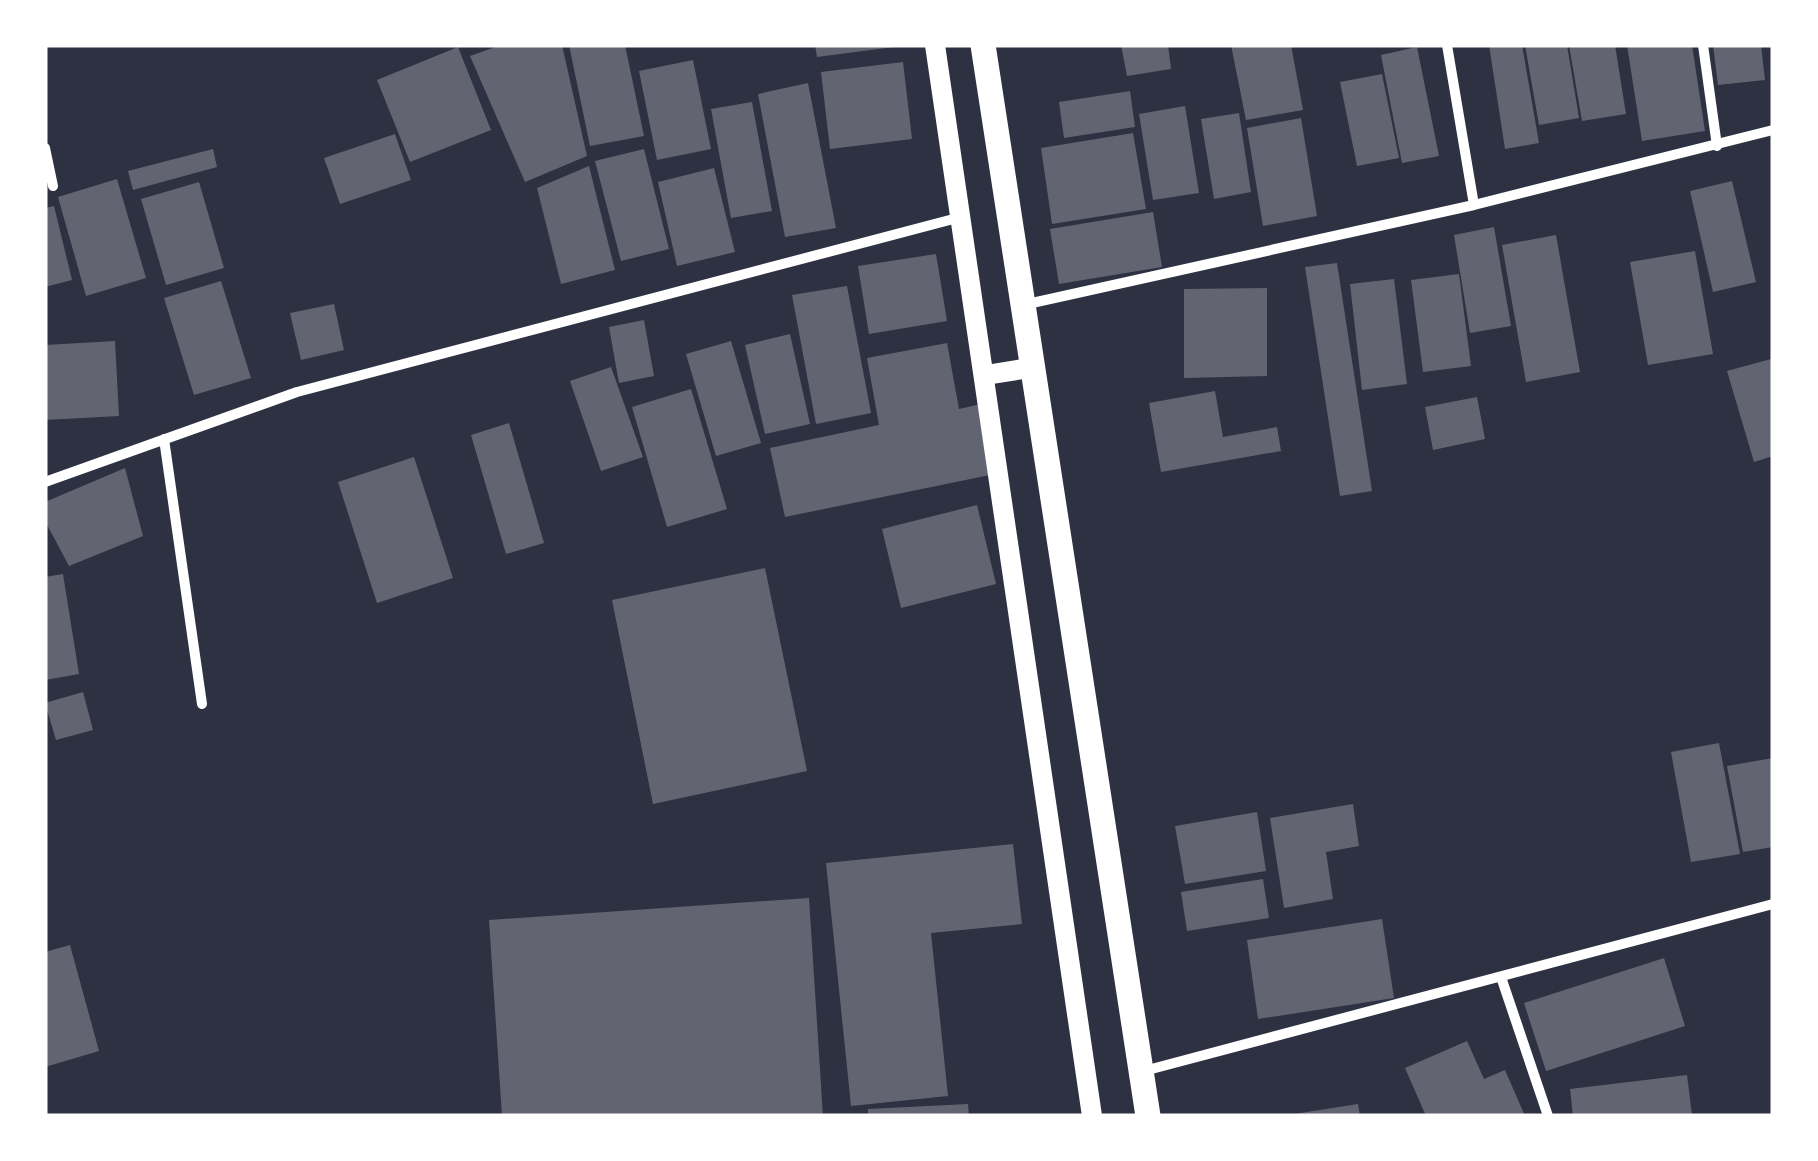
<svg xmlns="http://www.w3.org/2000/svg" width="1818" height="1161" viewBox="0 0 1818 1161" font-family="Spectral,serif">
  <rect width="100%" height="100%" fill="#2d3142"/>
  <path fill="#626471" d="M501,45H562L587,156L525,182L470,56Z
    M569,45H625L644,136L590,146Z
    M815,45H894V47L817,57Z
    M1121,45H1168L1171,69L1127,76Z
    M1231,45H1291L1303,110L1246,120Z
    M1489,45H1522L1539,143L1505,149Z
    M1525,45H1567L1579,118L1539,125Z
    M1569,45H1615L1626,114L1582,121Z
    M1627,45H1692L1705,131L1642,141Z
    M1713,45H1761L1765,80L1718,85Z
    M458,47L491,130L410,162L377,80Z
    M1417,47L1439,156L1402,163L1381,55Z
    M693,60L711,149L657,160L639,71Z
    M903,62L912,139L830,149L821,72Z
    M1382,74L1399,158L1357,166L1340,82Z
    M808,83L836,228L785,237L758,94Z
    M1130,91L1135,127L1064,138L1059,102Z
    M752,102L772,211L731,218L711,109Z
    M1185,106L1199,193L1153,200L1139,114Z
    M1239,113L1251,192L1214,199L1201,119Z
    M1301,118L1317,216L1263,226L1247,128Z
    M1133,133L1146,209L1052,224L1041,148Z
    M395,134L411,180L340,204L324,158Z
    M213,149L217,167L133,190L128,171Z
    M644,149L669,249L621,261L595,161Z
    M589,166L615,270L561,284L537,188Z
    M714,168L735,252L677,266L658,182Z
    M117,179L146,278L86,296L58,197Z
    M1732,181L1756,282L1713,292L1690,191Z
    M199,182L224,268L166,285L141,199Z
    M54,206L72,280L45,287V208Z
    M1153,212L1162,267L1059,284L1050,229Z
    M1494,227L1511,326L1470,333L1454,235Z
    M1556,235L1580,372L1526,382L1502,245Z
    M1695,251L1713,354L1648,365L1630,262Z
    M936,254L947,321L869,334L858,266Z
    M1337,263L1372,491L1340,496L1305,267Z
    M1459,274L1471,366L1423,372L1411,280Z
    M1394,279L1407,384L1362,390L1350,284Z
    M221,281L251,378L194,395L164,298Z
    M847,286L871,413L816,424L792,295Z
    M1267,288V376L1184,378V289Z
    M334,304L344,350L301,360L290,313Z
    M644,320L654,376L619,383L609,327Z
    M790,334L810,424L765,434L745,345Z
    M115,341L119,416L45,420V345Z
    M731,341L761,443L716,456L686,354Z
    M947,343L959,409L981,404L995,474L785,517L770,448L879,425L867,358Z
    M1771,359L1773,456L1754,462L1727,371Z
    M611,367L643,457L601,471L570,381Z
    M691,389L727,509L667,527L632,407Z
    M1215,391L1223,437L1277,427L1281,451L1161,472L1149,403Z
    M1477,397L1485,439L1433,450L1425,407Z
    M509,423L544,543L506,554L471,435Z
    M414,457L453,578L377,603L338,482Z
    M125,468L143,536L69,566L45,521V502Z
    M977,505L996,584L901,608L882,529Z
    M765,568L807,771L653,804L612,600Z
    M63,574L79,674L45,680V577Z
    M83,692L93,730L56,740L45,703Z
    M1719,743L1740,854L1691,862L1671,752Z
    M1773,758V847L1743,852L1727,766Z
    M1353,804L1359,846L1326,852L1333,899L1284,908L1270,818Z
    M1257,812L1266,871L1185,884L1175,826Z
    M1013,844L1022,924L931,933L948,1096L851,1106L826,863Z
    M1263,879L1269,918L1187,931L1181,892Z
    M809,898L823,1116H502L489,920Z
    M1382,919L1394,998L1258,1019L1247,940Z
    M70,945L99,1051L45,1067V952Z
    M1664,958L1685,1026L1546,1071L1524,1003Z
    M1467,1041L1484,1079L1505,1070L1525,1116H1426L1405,1068Z
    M1687,1075L1692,1115L1573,1116L1570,1089Z
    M968,1104L969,1116H868V1109Z
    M1358,1104L1360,1116H1294V1114Z"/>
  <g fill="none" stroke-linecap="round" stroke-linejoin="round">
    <path stroke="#fff" stroke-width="10" d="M1447,45L1474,205
      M1703,45L1717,146
      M45,148L53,186
      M1023,305L1474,205L1773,130
      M164,439L202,704
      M45,482L297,392L961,217
      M1501,977L1548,1116
      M1144,1071L1773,904"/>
    <path stroke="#fff" stroke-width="20" d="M935,45L1092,1116
      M986,375L1035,367"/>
    <path stroke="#fff" stroke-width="25" d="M983,45L1148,1116"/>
  </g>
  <rect width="1818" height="1161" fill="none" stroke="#ffffff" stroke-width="95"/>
</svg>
